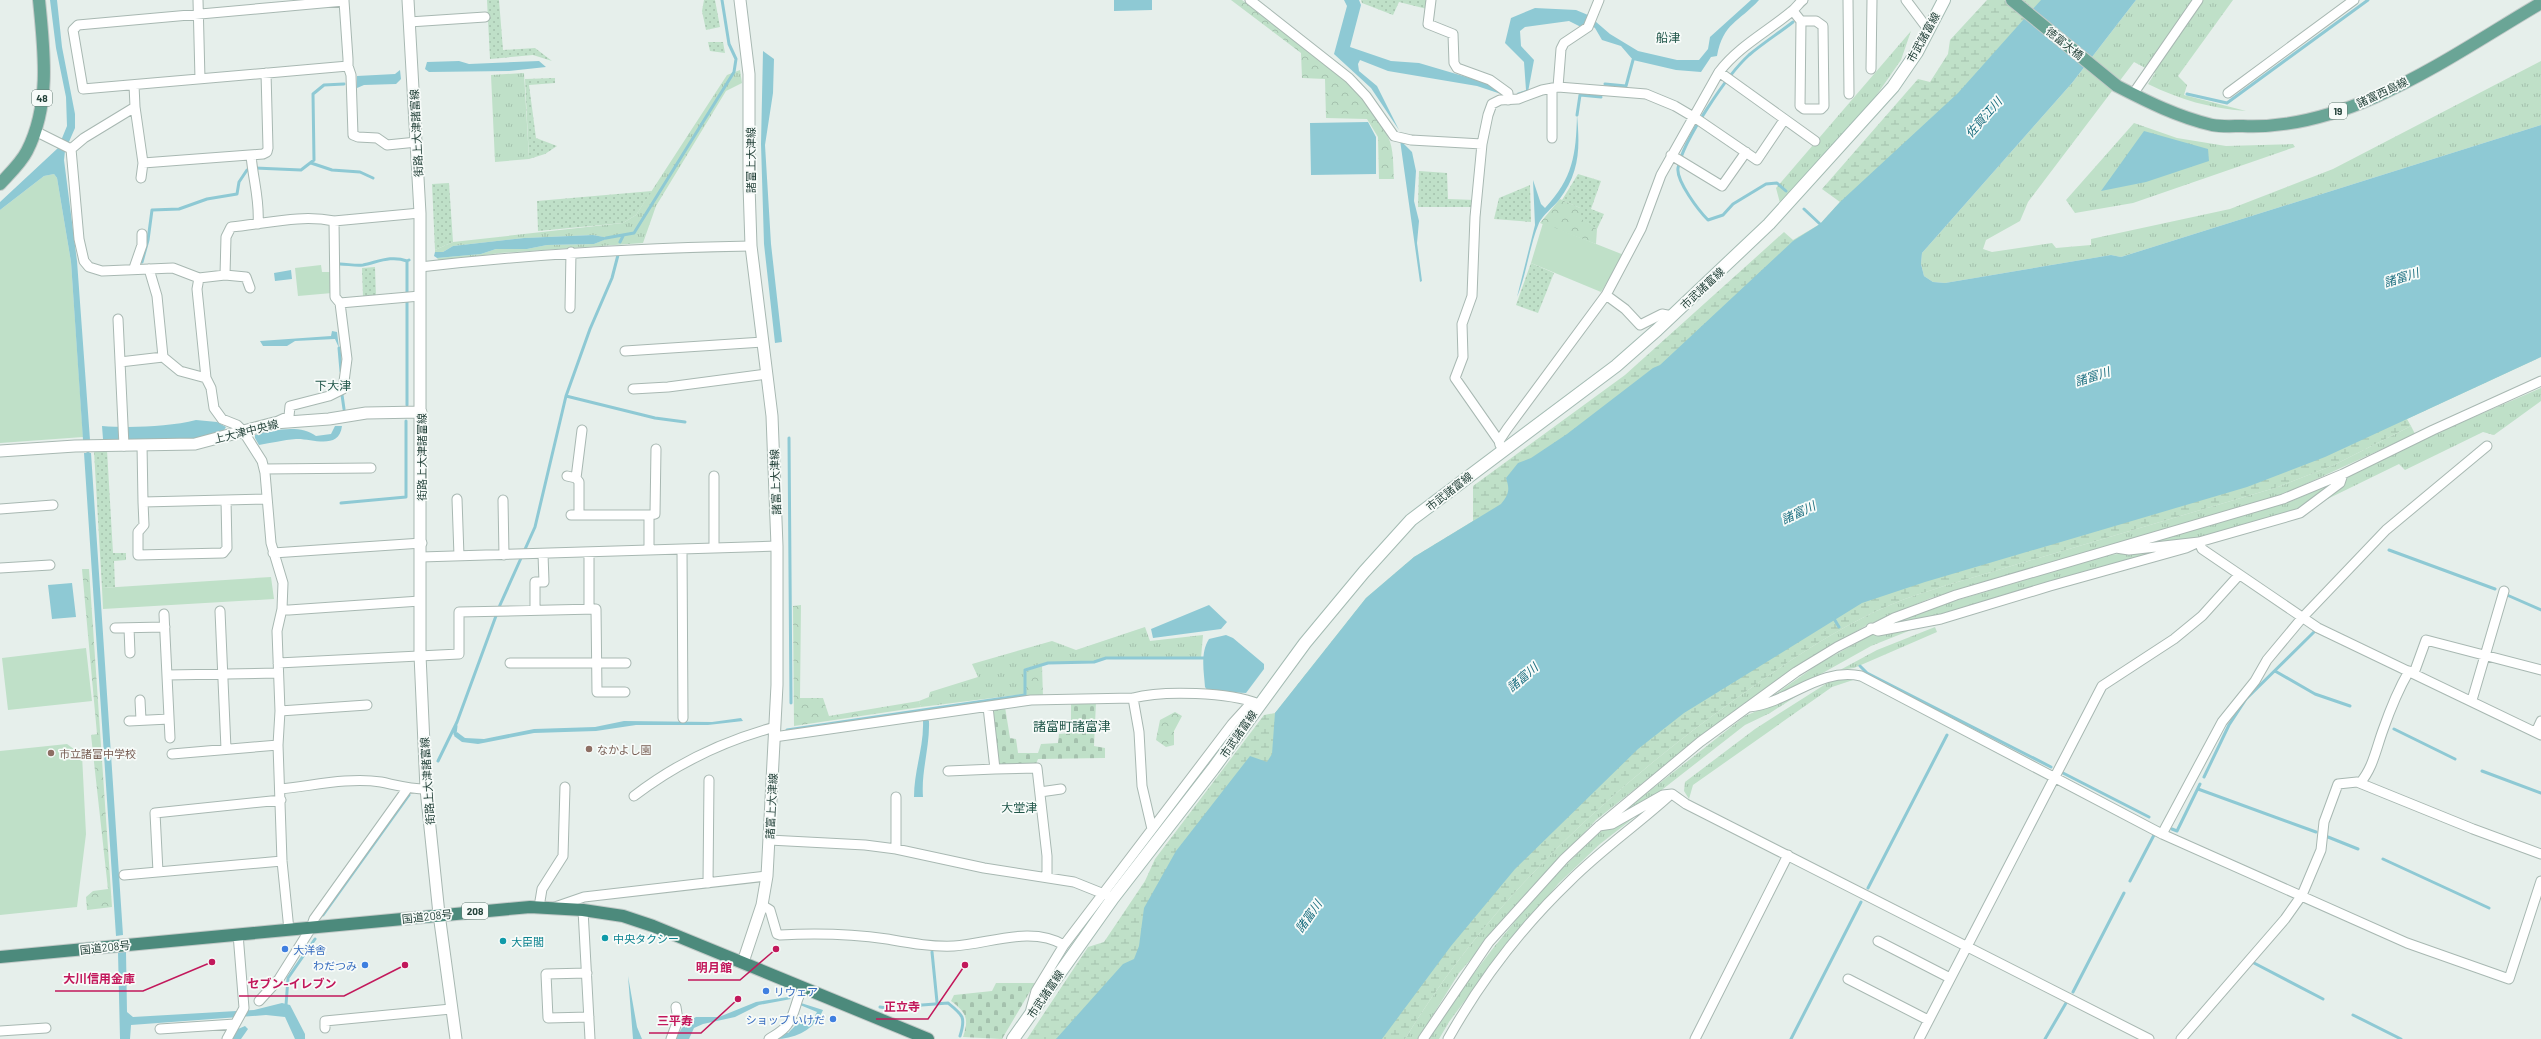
<svg xmlns="http://www.w3.org/2000/svg" width="2541" height="1039" viewBox="0 0 2541 1039" font-family="Barlow,'Noto Sans JP',sans-serif">
  <defs>
    <pattern id="grass-tufts" width="24" height="20" patternUnits="userSpaceOnUse"><rect width="24" height="20" fill="#bfe0c8"/><path d="M3 7l-1-3M5 7V3M7 7l1-3M15 17l-1-3M17 17v-4M19 17l1-3" fill="none" stroke="#a4c1ad"/></pattern>
    <pattern id="forest-crowns" width="20" height="18" patternUnits="userSpaceOnUse"><rect width="20" height="18" fill="#bfe0c8"/><path d="M2 6a3 3 0 1 1 6 0M12 15a3 3 0 1 1 6 0" fill="none" stroke="#a4c1ad"/></pattern>
    <pattern id="wetland-marsh" width="20" height="14" patternUnits="userSpaceOnUse"><rect width="20" height="14" fill="#bfe0c8"/><path d="M1 5h8M5 5V1M11 12h8M15 12V8" fill="none" stroke="#a4c1ad"/></pattern>
    <pattern id="cemetery-stones" width="16" height="16" patternUnits="userSpaceOnUse"><rect width="16" height="16" fill="#bfe0c8"/><path d="M2 7V4a2 2 0 0 1 4 0v3zM10 15v-3a2 2 0 0 1 4 0v3z" fill="#a4c1ad"/></pattern>
    <pattern id="garden-dots" width="8" height="8" patternUnits="userSpaceOnUse"><rect width="8" height="8" fill="#bfe0c8"/><path d="M2 2h.1M6 6h.1" fill="none" stroke="#a4c1ad" stroke-width="1.8" stroke-linecap="round"/></pattern>
  </defs>
  <rect width="100%" height="100%" fill="#e6efeb"/>
  <path fill="url(#grass-tufts)" d="M2136,0H2233L2178,76L2187,85L2184,95L2246,111C2209,108 2181,100 2148,84L2155,73L2134,62L2028,202L2020,221L1986,240L1983,249L1992,252L2052,243L2056,248L2091,245V239L2230,209L2333,169L2541,61V125L2121,257L2111,255L1945,283L1933,282L1924,276L1921,264L1922,253L2072,83Z
    M1911,31L1901,60L1869,106L1780,203L1776,188Z
    M740,70L742,83L726,91L656,206L643,243L500,253L439,261L437,258L481,254L496,249H527L547,245L594,244L608,238L593,235L524,238L453,246L443,252H435V250L453,242L623,223L636,215L727,75Z
    M524,73L529,159L495,162L491,75Z
    M2134,123L2177,138L2226,146L2293,144L2295,147L2133,203L2075,213L2066,200Z
    M2541,388V401L2494,435L2483,432L2405,470L2399,464L2313,506L2350,476L2437,433Z
    M2411,426L2415,434L2284,494L1931,598L1867,625L1792,669L1693,743L1596,820L1527,894L1459,973L1418,1039H1405C1488,902 1605,793 1734,700C1783,665 1834,629 1890,605C1908,597 1926,592 1944,586L2278,487L2334,465Z
    M2337,481L2295,512L2186,541L2128,547L2292,501Z
    M2170,549L1936,616L1882,628L1931,608L2108,555Z
    M1926,624L1871,646L1812,679L1767,700L1820,663L1871,635Z
    M1145,627L1150,641L1203,635L1201,658L1106,657L1093,662H1048L1024,669V694L921,707L919,701L929,697L930,692L978,677L972,664L1052,641L1076,650Z
    M1935,627L1937,632L1854,668L1840,670L1877,650Z
    M1848,677L1853,680L1832,687L1693,785L1689,799L1684,791L1685,782L1755,729L1832,680Z
    M1806,690L1770,713L1745,725L1645,803L1610,822L1745,716Z
    M1640,813L1600,844L1559,883L1500,953L1449,1022L1439,1039H1429L1442,1015L1494,947L1545,885L1600,832Z"/>
  <path fill="url(#forest-crowns)" d="M1231,0H1242C1289,37 1363,82 1388,137C1394,148 1393,167 1394,179H1379L1378,137L1367,119L1326,118L1325,79L1302,78L1301,53Z
    M1560,199L1580,208L1581,218L1597,229L1596,244L1540,223Z
    M82,569H89L112,907L87,910L86,897L93,891L108,889L91,735L97,734Z
    M801,605L800,698H823L829,716L919,701L921,707L794,726L793,606Z
    M1042,666L1043,697L1026,698L1025,671Z
    M1175,712L1182,716L1174,731V745L1166,747L1156,740L1160,720Z"/>
  <path fill="url(#wetland-marsh)" d="M1987,0H2052L1923,155L1275,762L1139,969L1071,1039H1027L1088,947L1104,942L1145,881L1155,859L1264,715L1275,713L1366,598L1414,557L1473,521V486L1625,375L1784,232L1793,240L1820,224L1840,202L1822,189L1918,79L1930,82L1948,54L1950,40Z
    M2541,357L2407,419L2411,426L2334,465L2278,487L1944,586C1926,592 1908,597 1890,605C1834,629 1783,665 1734,700C1605,793 1488,902 1405,1039H1365L1589,767L1841,603Z"/>
  <path fill="url(#cemetery-stones)" d="M1071,702H1096L1094,746L1105,748V758L1038,759L1036,764L998,765L990,709L1005,707L1010,738L1016,739L1018,753H1038L1041,744L1058,743L1059,734L1071,733Z
    M996,983H1035L1002,1039L963,1037C969,1019 967,1013 951,1001L954,995L992,991Z"/>
  <path fill="#bfe0c8" d="M54,174L57,178L71,262L83,437L0,443V210L44,176Z
    M1543,223L1624,255L1601,292L1531,263Z
    M321,265L322,272H332V293L298,296L295,268Z
    M271,577L274,599L103,609L102,588Z
    M86,648L92,701L8,710L2,658Z
    M67,744L82,755L86,834L77,907L0,915V751Z"/>
  <path fill="url(#garden-dots)" d="M487,0H499L503,50L535,48L552,61L533,55L490,59Z
    M704,0H715L720,27L706,30L702,11Z
    M1361,0H1429L1427,9L1399,2L1393,15L1362,3Z
    M708,42H723L725,53L710,51Z
    M555,78V83L529,85L536,138L557,146L545,154L529,159L525,79Z
    M1419,171L1447,173L1448,199L1475,200L1474,207H1418Z
    M1578,174L1601,181L1591,209L1604,214L1597,229L1580,218V208L1562,200Z
    M449,183L453,242L435,250L432,184Z
    M1530,185L1531,222L1494,219L1499,198Z
    M652,191L636,215L623,223L538,231L537,201Z
    M1531,263L1554,273L1538,313L1516,305Z
    M375,267L376,297H363L362,268Z
    M107,450L113,553H126V560L114,561L115,587L102,588L94,451Z"/>
  <path fill="#8ec9d4" d="M50,0H57L62,47L75,114V128L65,151L64,160L77,261L90,440H83L71,262L57,178L54,174L44,176L0,210V202L58,148L67,126L66,97L56,48Z
    M1114,0H1152V10L1114,11Z
    M1344,0H1359L1361,5L1350,47L1391,61L1419,63L1480,81L1499,89L1501,94L1477,86L1388,71L1360,60L1358,64L1359,71L1377,86L1399,130L1371,88L1334,54L1347,6Z
    M1751,0H1759C1739,22 1723,23 1717,56L1711,57L1701,72L1676,70L1633,60L1621,46L1602,40L1595,28L1587,23L1581,27L1569,21L1525,27L1520,31L1521,46L1534,60L1528,92L1518,95L1517,93L1526,90L1524,62L1505,43L1511,18L1535,8L1576,10L1588,15L1610,34L1638,51L1677,60H1699L1708,49L1710,37Z
    M2041,0H2136L2072,83L1922,253L1921,264L1924,276L1933,282L1945,283L2111,255L2121,257L2541,125V357L2325,457L2247,487L1925,582L1862,603L1684,713L1638,749L1515,869L1451,946L1382,1039H1056L1123,964L1134,959L1139,946L1144,908L1176,851L1250,756L1267,762L1272,754L1275,713L1366,598L1414,557L1501,504C1509,494 1510,490 1506,478L1518,463L1531,458L1567,434L1653,368L1660,365L1793,241L1820,224L1840,202L1958,93Z
    M763,51L774,59L773,93L765,145L771,244L782,342L775,343L764,244L761,144Z
    M459,61L469,64L539,61L546,67L509,71L429,72L425,69L427,62Z
    M400,70L401,79L396,84L364,85L357,88V76L395,74Z
    M1577,115C1580,148 1580,172 1559,200C1553,207 1543,215 1539,223C1529,247 1527,273 1517,297L1535,225L1533,180L1541,204L1545,208C1573,178 1576,155 1577,115Z
    M1368,122L1376,137V174L1311,175L1310,123Z
    M2144,131L2208,149L2209,161L2146,182L2101,191Z
    M1400,140L1412,152L1416,171L1414,201L1419,221L1417,243L1422,281L1420,282Z
    M593,235L609,238L594,244L547,245L527,249H496L481,254L437,258L434,256L435,252H443L453,246L524,238Z
    M291,270L292,279L275,281L274,273Z
    M332,331L337,332L339,348L335,339L295,341L287,346H263L260,341L331,336Z
    M196,420L217,422L226,427L223,432L193,439H103L102,426C129,428 169,427 196,420Z
    M335,426H342C339,451 311,438 296,439C283,440 271,443 259,445L255,438V435C274,430 300,424 316,436L331,434Z
    M84,453H91L123,935L116,936Z
    M72,583L76,617L52,619L48,585Z
    M1209,605L1227,622L1221,629L1153,638L1151,629Z
    M1226,635L1233,638L1264,664V669L1246,693L1208,691L1205,687C1204,672 1200,653 1209,639Z
    M741,718L743,721L708,725H636L596,731L534,733L478,744L462,742L454,736L457,732L465,738L484,739L534,729L595,727L624,721L712,722Z
    M927,719L929,721C930,747 921,771 923,797H914C914,770 924,747 923,721Z
    M118,952H126L127,1012L133,1017L254,1010L282,1003L290,1005L305,1034V1039H295L285,1017L266,1015L131,1025L130,1039H120Z
    M628,976L637,1027L642,1039H633Z
    M788,997L791,999L759,1005L735,1017L703,1024L694,1028L689,1039H675L685,1023L696,1017H719L756,1002Z
    M801,1003L823,1010C815,1029 796,1039 775,1039L784,1031L788,1033L799,1022L813,1019L817,1012L800,1005Z
    M245,1026L248,1029L241,1039H232L238,1029Z"/>
  <g fill="none" stroke-linecap="round" stroke-linejoin="round">
    <path stroke="#8ec9d4" stroke-width="3" d="M1605,84L1626,86L1633,60
      M2187,94L2227,103L2368,0
      M1577,115L1580,95L1601,97
      M311,163L332,170L360,172L373,178
      M255,168L301,170L314,160L313,94L324,85L344,84
      M1786,191L1777,183L1766,184L1733,204L1723,215L1708,220C1699,211 1676,181 1678,168C1683,140 1728,74 1749,55C1763,43 1779,33 1793,22
      M1804,209L1820,224
      M606,238L634,233L734,72L736,59L729,44L722,0
      M620,242L623,236
      M142,262L148,240L152,210L179,209L207,199L237,194L239,182L247,170
      M340,264C347,264 356,266 363,265C378,262 391,255 407,261
      M339,348L341,371
      M342,395L344,409
      M566,396L655,418L685,422
      M407,405V261L409,260
      M789,438L791,703
      M87,440L88,453
      M341,503L406,497V421
      M2389,550L2495,589
      M2507,595L2541,610
      M1833,617L1839,627
      M1860,666L1867,673L2051,767
      M2275,671L2315,694L2350,706
      M456,726L455,734L458,736
      M2394,729L2455,759
      M787,730L1025,695V670L1048,663L1094,662L1106,658H1207
      M438,761L457,722L500,605L535,527L566,396L590,329L612,278L618,255
      M2482,771L2541,793
      M2063,773L2149,817
      M2204,777L2229,725L2246,699L2315,631
      M2198,789L2316,832
      M2172,829L2177,831L2200,784
      M2328,837L2358,849
      M2383,859L2489,908
      M2130,881L2154,835
      M1868,888L1947,735
      M323,915L409,795
      M932,952L937,1002
      M2254,963L2323,999
      M2073,992L2124,893
      M286,1005L288,978L315,939
      M909,1006L948,1003C963,1015 966,1017 960,1036
      M880,1007L893,1009
      M2353,1015L2401,1039
      M1791,1039L1861,902
      M2045,1039L2066,1003"/>
    <g stroke="#a8b8b2" stroke-width="11">
      <path id="minor" d="M198,0L200,79
        M344,0V1L348,59V66L83,89L73,30L78,25L344,1
        M1250,0L1349,78L1366,96L1394,136L1411,140L1482,144
        M1431,0L1428,24L1453,34L1454,63L1457,68L1490,80L1508,93V100
        M1848,0L1849,94
        M1906,0L1927,28
        M1793,11L1801,21H1816L1823,26L1824,106L1821,109H1804L1800,106L1801,21
        M409,22L485,17
        M348,66L351,75L353,135L358,137L377,138L387,145L417,142
        M1871,69L1872,0
        M1719,72L1815,141
        M134,85L135,107L84,138L71,149L79,239L84,261L89,267L102,271L173,268L199,278L225,275L226,237L231,227C265,224 300,214 334,221L420,213
        M1558,87L1561,49L1564,43L1588,27L1599,0
        M2228,93L2354,0
        M2133,94L2198,0
        M135,107L143,163L263,154L267,152L268,148L266,73
        M35,131L71,149
        M1552,138V88
        M251,155C253,180 260,200 258,224
        M1671,155L1722,186L1746,152
        M141,178L143,163
        M334,221L335,297L340,303
        M420,267C532,254 639,248 751,246
        M134,268L142,245V234
        M149,269L157,296L163,357L180,371L206,378L211,388L214,408L222,419L237,425L243,431L262,461L265,473L271,543L283,583L282,609L277,631L280,711L278,745L282,861L289,930
        M225,275L246,277L250,288
        M199,278L197,289L206,378
        M1606,295L1625,309L1640,325L1662,314L1672,316
        M570,308L571,252
        M118,319L124,446
        M625,351L763,342
        M120,362L163,357
        M633,389L668,387L767,374
        M278,421L289,416L290,406L329,396L343,389L347,359L340,303L420,296
        M1499,441L1455,378L1463,357L1462,324L1472,296L1475,217L1482,144L1488,115L1492,104L1500,100L1518,99L1542,90L1558,87L1646,94L1675,106L1697,119L1757,160L1784,120
        M142,445L143,502L267,499
        M1500,445L1499,441L1507,429L1606,295L1641,229L1661,175L1719,72C1739,46 1767,32 1792,11C1796,8 1799,3 1803,0
        M264,469L371,468
        M567,476L576,478L579,482V515
        M714,476V548
        M576,478L582,430
        M457,499L459,556
        M503,500L504,555
        M143,502L144,525L138,532V555L223,553L227,548L226,500
        M0,509L53,505
        M571,515H649V550
        M649,515L655,514L656,449
        M2116,548L2129,550L2199,542L2300,513L2340,483L2343,474
        M682,549L683,718
        M273,553L422,543
        M421,557L777,546
        M0,568L50,565
        M282,609L289,610L420,601
        M589,609V553
        M535,610V582H544L543,554
        M220,611L226,749
        M164,614L170,738
        M115,628L165,627
        M129,628L130,653
        M1871,628L1878,631L1941,619L2050,586L2186,548L2199,542L2202,549L2318,628L2541,735
        M278,663L459,654V612L596,609L597,692H625
        M510,663H626
        M2414,673L2426,640L2541,670
        M167,675L278,673
        M1133,698L1139,732L1142,786L1152,829
        M140,700L141,720
        M2472,700L2504,591
        M988,707L995,769L1037,768L1047,856V876
        M1749,707C1789,703 1819,667 1861,676L2162,834L2407,943L2509,979L2541,881
        M280,711L367,705
        M129,721L169,719
        M2536,732L2541,721
        M774,737L1031,700L1133,698C1163,690 1229,692 1259,704
        M172,754L278,745
        M948,771L995,769
        M2360,783C2373,768 2376,749 2383,730C2390,710 2398,690 2409,671
        M280,789C312,786 348,777 381,782C396,785 410,789 426,789
        M1040,792L1061,789
        M634,796C677,763 723,741 775,727
        M896,797V849
        M1599,826L1612,824L1663,795L1672,794L1686,804L2149,1039
        M2162,834L2222,722L2255,681L2267,660L2302,618L2386,530L2487,446
        M769,840L865,845L896,849L984,868L1074,882L1109,896
        M158,872L155,813L281,800
        M124,875L282,861
        M708,883L709,780
        M762,905L770,910L777,934L780,935C816,933 852,934 887,939C910,943 931,947 954,946C989,944 1031,925 1064,945
        M539,907L542,889L563,856L565,787
        M555,907L584,897L767,876
        M583,910L590,1039
        M1878,941L1950,978
        M587,973L546,974L548,1018L589,1017
        M1848,979L1928,1020
        M259,1001L279,979L311,928L314,919L407,789
        M1031,1009L1036,991L1064,945L1232,724L1252,702
        M325,1028V1021L451,1009
        M160,1029L235,1024
        M0,1031L46,1028
        M227,1039L244,1008L238,934
        M671,1039L678,1020L676,1007
        M769,1039C775,1035 783,1031 787,1025C796,1014 795,1000 803,988
        M1423,1039L1489,942L1564,859L1598,827L1700,742L1796,672L1837,647L1894,618L1956,595L2283,499L2343,474L2433,430L2541,381
        M1448,1039C1480,982 1523,926 1570,881C1601,850 1637,825 1669,796
        M1695,1039L1788,855
        M1919,1039L2102,686L2174,639L2202,616L2239,575
        M2181,1039L2285,919L2302,895L2321,850L2324,822L2338,784L2357,782L2473,829L2541,854"/>
    </g>
    <g stroke="#a8b8b2" stroke-width="13">
      <path id="tertiary" d="M408,0L420,213V655L426,789L439,914L456,1039
        M740,0L749,74V185L751,246L772,416L777,546V685L767,876L762,905L743,962
        M0,451L75,446L195,444L274,423L329,419L366,413L421,412"/>
    </g>
    <g stroke="#a4bbb3" stroke-width="14">
      <path id="secondary" d="M1013,1039L1113,898L1213,769L1305,643L1364,572L1411,520L1616,366L1657,330L1769,224L1893,87L1917,52L1944,0"/>
    </g>
    <g stroke="#c2cac8" stroke-width="14">
      <path id="primary" d="M2012,0L2117,86C2148,102 2178,117 2212,125C2222,127 2233,126 2243,126C2350,131 2452,55 2541,3
        M0,184C9,174 21,163 27,151C51,104 44,50 39,0"/>
    </g>
    <g stroke="#c2cac8" stroke-width="14">
      <path id="trunk" d="M0,957L530,907L583,910L623,916L653,926L928,1039"/>
    </g>
    <use href="#minor" stroke="#fff" stroke-width="9"/>
    <use href="#tertiary" stroke="#fff" stroke-width="11"/>
    <use href="#secondary" stroke="#fff" stroke-width="12"/>
    <use href="#primary" stroke="#6aa596" stroke-width="12"/>
    <use href="#trunk" stroke="#4c8a7c" stroke-width="12"/>
  </g>
  <g fill="#8d6e63" stroke="#f7fbf9" stroke-width="1.5">
    <circle cx="589" cy="749" r="4"/>
    <circle cx="51" cy="753" r="4"/>
  </g>
  <g fill="#0f9aa8" stroke="#f7fbf9" stroke-width="1.5">
    <circle cx="605" cy="938" r="4"/>
    <circle cx="503" cy="941" r="4"/>
  </g>
  <g fill="#3f7fe0" stroke="#f7fbf9" stroke-width="1.5">
    <circle cx="285" cy="949" r="4"/>
    <circle cx="365" cy="965" r="4"/>
    <circle cx="766" cy="991" r="4"/>
    <circle cx="833" cy="1019" r="4"/>
  </g>
  <g text-anchor="middle" dominant-baseline="central" stroke-width="3.5" stroke-linejoin="round" paint-order="stroke">
    <g fill="#f7fbf9" stroke="#637a73" stroke-width="1">
      <rect x="32" y="90" width="20" height="16" rx="3"/>
      <rect x="2329" y="103" width="18" height="16" rx="3"/>
      <rect x="462" y="903" width="26" height="16" rx="3"/>
    </g>
    <g font-size="10" font-weight="bold" fill="#24423a">
      <text x="42" y="98">48</text>
      <text x="2338" y="111">19</text>
      <text x="475" y="911">208</text>
    </g>
    <g font-size="11" fill="#24423a" stroke="#f7fbf9">
      <text transform="translate(1923 37) rotate(-61)">市武諸富線</text>
      <text transform="translate(2065 43) rotate(39)">徳富大橋</text>
      <text transform="translate(2382 92) rotate(-25)">諸富西島線</text>
      <text transform="translate(416 133) rotate(-93)">街路上大津諸富線</text>
      <text transform="translate(750 160) rotate(-90)">諸富上大津線</text>
      <text transform="translate(1702 288) rotate(-43)">市武諸富線</text>
      <text transform="translate(246 431) rotate(-14)">上大津中央線</text>
      <text transform="translate(421 457) rotate(-90)">街路上大津諸富線</text>
      <text transform="translate(775 482) rotate(-92)">諸富上大津線</text>
      <text transform="translate(1449 491) rotate(-38)">市武諸富線</text>
      <text transform="translate(1238 734) rotate(-55)">市武諸富線</text>
      <text transform="translate(427 781) rotate(-94)">街路上大津諸富線</text>
      <text transform="translate(771 806) rotate(-87)">諸富上大津線</text>
      <text transform="translate(427 916) rotate(-6)">国道208号</text>
      <text transform="translate(105 947) rotate(-6)">国道208号</text>
      <text transform="translate(1045 994) rotate(-56)">市武諸富線</text>
    </g>
    <g font-size="11" fill="#785e54" stroke="#f7fbf9" text-anchor="start">
      <text x="597" y="749">なかよし園</text>
      <text x="59" y="753">市立諸富中学校</text>
    </g>
    <g font-size="11" fill="#0d838f" stroke="#f7fbf9" text-anchor="start">
      <text x="613" y="938">中央タクシー</text>
      <text x="511" y="941">大臣閣</text>
    </g>
    <g font-size="11" fill="#366cbe" stroke="#f7fbf9" text-anchor="start">
      <text x="293" y="949">大洋舎</text>
      <text x="357" y="965" text-anchor="end">わだつみ</text>
      <text x="774" y="991">リウェア</text>
      <text x="825" y="1019" text-anchor="end">ショップ いけだ</text>
    </g>
    <g font-size="12" fill="#1f5548" stroke="#f7fbf9">
      <text x="1668" y="37">船津</text>
      <text x="333" y="385">下大津</text>
      <text x="1019" y="807">大堂津</text>
    </g>
    <g font-size="12" font-style="italic" fill="#1c6f80" stroke="#f7fbf9">
      <text transform="translate(1983 117) rotate(-49)">佐賀江川</text>
      <text transform="translate(2401 277) rotate(-18)">諸富川</text>
      <text transform="translate(2092 376) rotate(-18)">諸富川</text>
      <text transform="translate(1798 512) rotate(-25)">諸富川</text>
      <text transform="translate(1522 677) rotate(-41)">諸富川</text>
      <text transform="translate(1308 916) rotate(-55)">諸富川</text>
    </g>
    <g font-size="13" fill="#1f5548" stroke="#f7fbf9">
      <text x="1072" y="726">諸富町諸富津</text>
    </g>
  </g>
  <path fill="none" stroke="#c2185b" stroke-width="1.5" d="M776 949L740 980H688M212 962L143 991H55M405 965L344 996H239M965 965L928 1019H876M738 999L701 1033H649"/>
  <g fill="#c2185b" stroke="#f7fbf9" stroke-width="1.5">
    <circle cx="776" cy="949" r="4"/>
    <circle cx="212" cy="962" r="4"/>
    <circle cx="405" cy="965" r="4"/>
    <circle cx="965" cy="965" r="4"/>
    <circle cx="738" cy="999" r="4"/>
  </g>
  <g font-size="12" text-anchor="middle" font-weight="bold" fill="#c2185b" stroke="#f7fbf9" stroke-width="3.5" stroke-linejoin="round" paint-order="stroke">
    <text x="714" y="972">明月館</text>
    <text x="99" y="983">大川信用金庫</text>
    <text x="292" y="988">セブン-イレブン</text>
    <text x="902" y="1011">正立寺</text>
    <text x="675" y="1025">三平寿</text>
  </g>
</svg>
